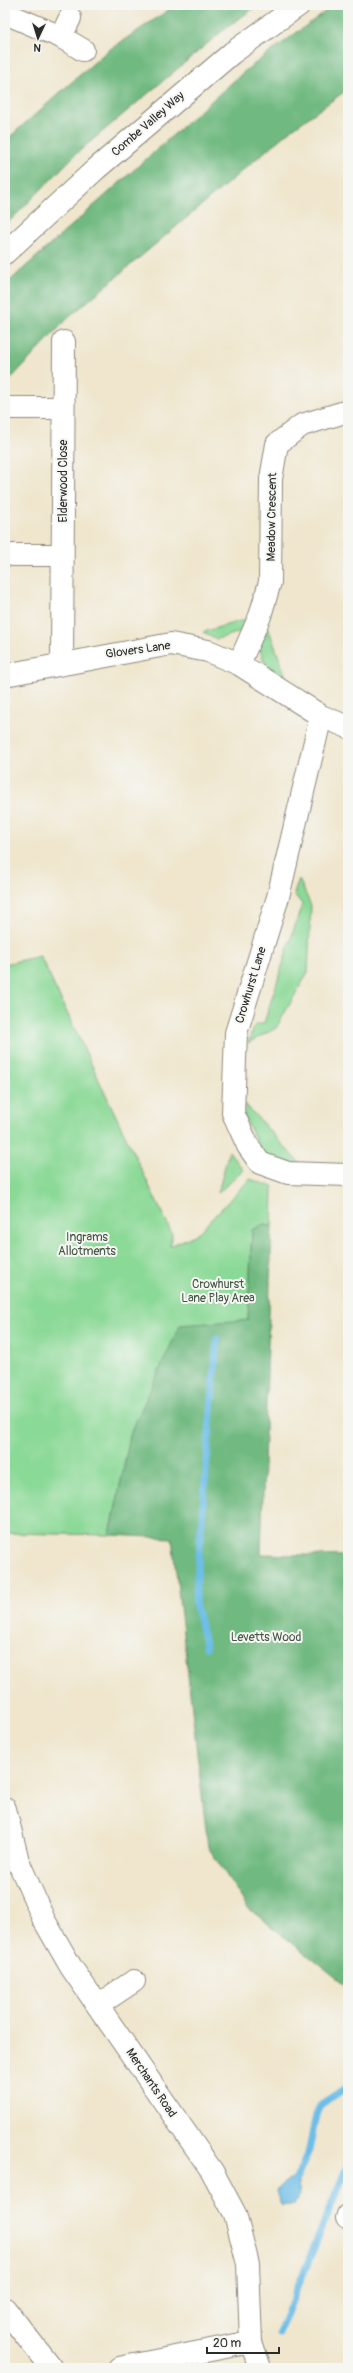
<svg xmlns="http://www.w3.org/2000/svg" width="353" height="2373" viewBox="0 0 353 2373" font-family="Pangolin,sans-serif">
  <rect width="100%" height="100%" fill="#f6f6f2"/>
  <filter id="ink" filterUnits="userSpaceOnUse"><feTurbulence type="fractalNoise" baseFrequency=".025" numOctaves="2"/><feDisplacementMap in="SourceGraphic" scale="8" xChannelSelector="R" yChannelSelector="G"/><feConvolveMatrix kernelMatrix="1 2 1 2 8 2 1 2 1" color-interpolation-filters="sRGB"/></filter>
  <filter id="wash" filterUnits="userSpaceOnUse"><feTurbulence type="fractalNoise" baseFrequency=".012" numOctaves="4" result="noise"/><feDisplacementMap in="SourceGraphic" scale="16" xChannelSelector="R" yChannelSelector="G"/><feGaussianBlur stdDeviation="0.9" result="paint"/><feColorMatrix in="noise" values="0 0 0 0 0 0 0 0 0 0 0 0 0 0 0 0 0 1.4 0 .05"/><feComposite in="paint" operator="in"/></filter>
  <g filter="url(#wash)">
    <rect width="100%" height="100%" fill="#efe6cd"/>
    <path fill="#8bd997" stroke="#5b8261" d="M247,619L240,632L217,639L203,632Z
      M268,627L287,680L266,667L259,647Z
      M299,879L311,906L308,972L276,1028L248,1043L255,1025L264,1023L302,904L294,894Z
      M40,956L172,1234L170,1246L197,1234L250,1179L273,1187L272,1226L262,1225L252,1230L248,1320L131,1432L110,1535L5,1533V964Z
      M245,1104L302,1166L263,1155L244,1116Z
      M229,1151L243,1170L218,1193Z"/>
    <path fill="#70b980" stroke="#4e7256" d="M176,5H258L220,33L76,154L5,226V141L106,52Z
      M334,5H348V89L287,133L68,318L5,385V285L246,70Z
      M262,1225L272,1226L261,1554L348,1556V1987L248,1908L208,1847L172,1538L110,1535L131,1432L180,1325L248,1320L252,1230Z"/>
    <path fill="#6dbee8" stroke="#4c748a" d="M297,2178L300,2195L294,2205H281L276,2192C280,2183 288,2180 297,2178Z"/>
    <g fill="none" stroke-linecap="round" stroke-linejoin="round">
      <path stroke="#6dbee8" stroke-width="7" d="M206,1647L195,1602L217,1339
        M297,2178L309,2150L316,2115L320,2105L347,2087
        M279,2333L348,2164"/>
    </g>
  </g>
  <g filter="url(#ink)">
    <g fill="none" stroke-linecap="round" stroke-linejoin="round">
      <g stroke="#8d887c" stroke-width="24">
        <path id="minor" d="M5,13L61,37L83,50
          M61,37L70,18
          M8,408H63
          M13,555H62
          M62,663L64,342
          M239,664L260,616L270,582L271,479L277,444L302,425L348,411
          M5,675L171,644L208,651L239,664L321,716L348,727
          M321,716L278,897L236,1033L233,1113L248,1146L260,1163L288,1173L348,1175
          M5,1809L18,1861L44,1920L71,1967L212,2171L235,2214L248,2264L251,2342L260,2368
          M98,2005L134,1981
          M347,2218L348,2215
          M5,2309L51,2368
          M119,2368L251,2342"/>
      </g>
      <g stroke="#8d887c" stroke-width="24">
        <path id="primary" d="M5,253L96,169L232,53L299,5"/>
      </g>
      <use href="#minor" stroke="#fff" stroke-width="22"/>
      <use href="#primary" stroke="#fff" stroke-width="22"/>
    </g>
  </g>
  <g text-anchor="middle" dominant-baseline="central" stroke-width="4" stroke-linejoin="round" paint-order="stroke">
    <g font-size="12" fill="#2b2b2b" stroke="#f6f6f2">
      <text transform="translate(148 124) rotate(-41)">Combe Valley Way</text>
      <text transform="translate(63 481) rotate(-90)">Elderwood Close</text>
      <text transform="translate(272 517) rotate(-89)">Meadow Crescent</text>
      <text transform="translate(138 650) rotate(-8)">Glovers Lane</text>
      <text transform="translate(251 985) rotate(-73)">Crowhurst Lane</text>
      <text transform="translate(151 2083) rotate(56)">Merchants Road</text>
    </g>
    <g font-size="12" fill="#435646" stroke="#f6f6f2">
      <text x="87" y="1237">Ingrams<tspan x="87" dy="14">Allotments</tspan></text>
      <text x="218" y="1284">Crowhurst<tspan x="218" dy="14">Lane Play Area</tspan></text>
      <text x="266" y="1637">Levetts Wood</text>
    </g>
  </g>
  <rect width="353" height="2373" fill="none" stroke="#f6f6f2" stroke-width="20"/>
  <g transform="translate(38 38) rotate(184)" stroke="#f6f6f2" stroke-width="3" paint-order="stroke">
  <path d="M0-3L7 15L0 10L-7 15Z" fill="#2b2b2b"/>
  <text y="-6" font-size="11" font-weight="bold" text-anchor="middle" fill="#2b2b2b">N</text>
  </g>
  <path d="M207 2347v6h72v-6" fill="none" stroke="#2b2b2b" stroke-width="2"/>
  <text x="213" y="2347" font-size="12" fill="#2b2b2b" stroke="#f6f6f2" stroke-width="3" paint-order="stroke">20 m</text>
</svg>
